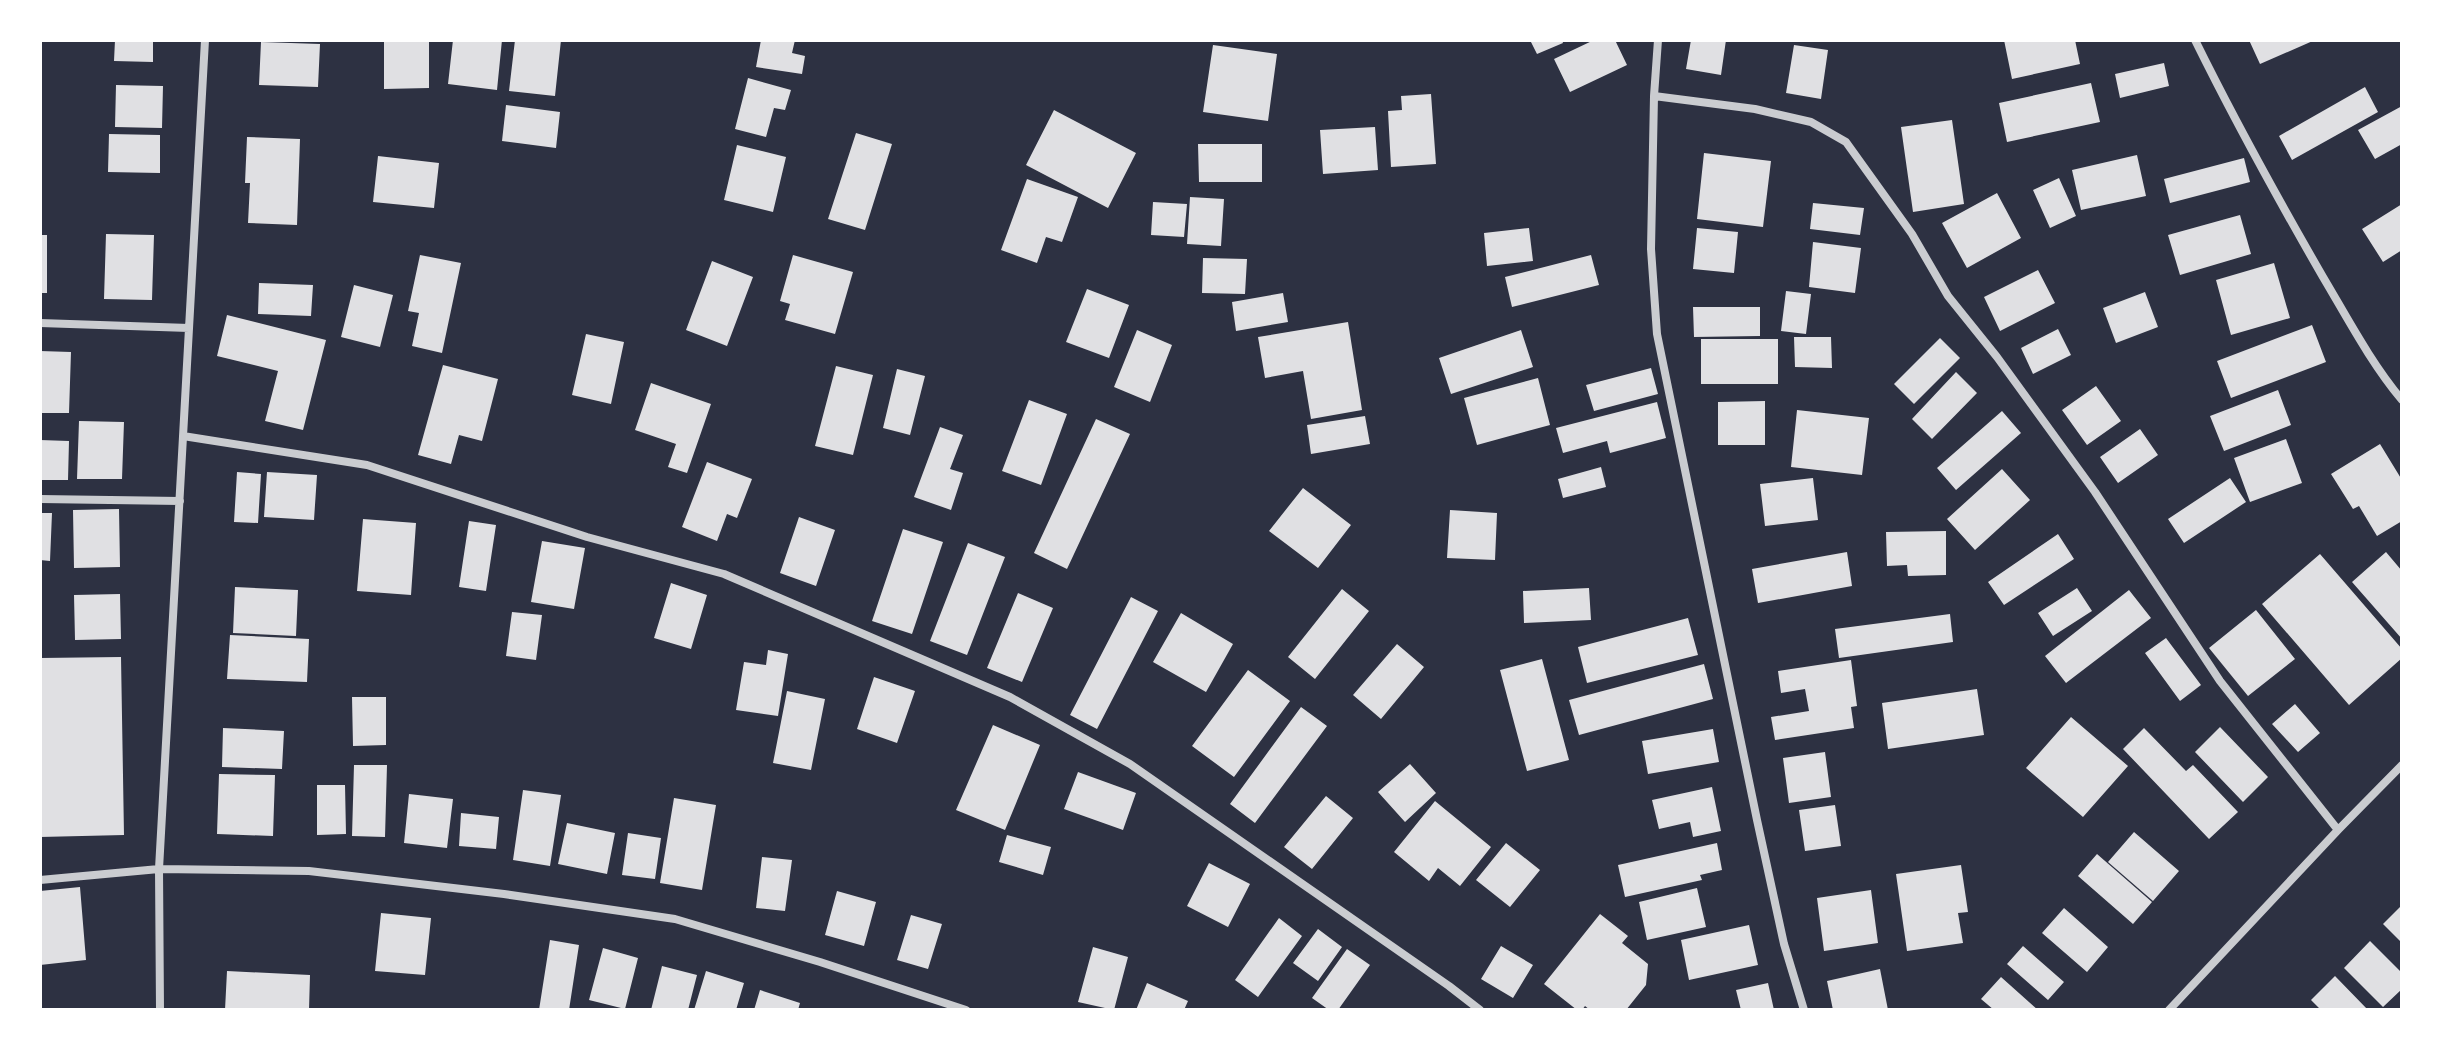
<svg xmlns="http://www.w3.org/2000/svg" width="2442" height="1050" viewBox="0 0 2442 1050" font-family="'Golos Text',sans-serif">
  <rect width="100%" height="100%" fill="#2d3142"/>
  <path fill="#e0e0e3" d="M115,40H153V62L114,61Z
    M384,40H429V88L384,89Z
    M453,40H502L497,90L448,84Z
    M515,40H561L555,96L509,91Z
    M761,40H795L792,53L805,56L802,74L756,67Z
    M1530,40H1562L1563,43L1537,54Z
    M1594,40H1615L1627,65L1570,92L1554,59Z
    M1691,40H1726L1721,75L1686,69Z
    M2004,40H2075L2080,64L2012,79Z
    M2249,40H2315L2260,64Z
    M261,42L320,44L318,87L259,85Z
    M1213,45L1277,54L1268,121L1203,112Z
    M1794,45L1828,50L1821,99L1786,93Z
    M2164,63L2169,86L2120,98L2115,74Z
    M748,78L791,90L785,110L774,108L766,137L735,129Z
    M2091,83L2100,122L2007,142L1999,103Z
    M116,85L163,86L162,128L115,127Z
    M2365,87L2378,112L2292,160L2279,136Z
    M1431,94L1436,164L1391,167L1388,111L1402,110L1401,96Z
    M506,105L560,112L556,148L502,141Z
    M2402,106V144L2375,159L2358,130Z
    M1054,110L1136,153L1108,208L1026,165Z
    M1952,120L1964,204L1913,212L1901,127Z
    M1375,127L1378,170L1323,174L1320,130Z
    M856,133L892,144L865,230L828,219Z
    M109,134L160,135V173L108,172Z
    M247,137L300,139L297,225L248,223L250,183H245Z
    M1198,144H1262V182H1199Z
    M737,145L786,157L773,212L724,200Z
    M1704,153L1771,161L1763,227L1697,219Z
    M2137,155L2146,196L2081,210L2072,170Z
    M378,156L439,163L434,208L373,202Z
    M2244,158L2250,182L2170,203L2164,179Z
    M2059,178L2076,216L2050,228L2033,190Z
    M1027,179L1078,197L1062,242L1046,237L1037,263L1001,250Z
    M1997,193L2021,238L1967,268L1942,223Z
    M1190,197L1224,199L1221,246L1187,244Z
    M1153,202L1187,204L1184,237L1151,235Z
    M1813,203L1864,208L1860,235L1810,229Z
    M2402,204V250L2383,262L2362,229Z
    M2240,215L2251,254L2180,275L2168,235Z
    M1529,228L1533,261L1487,266L1484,233Z
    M1697,228L1738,232L1734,273L1693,269Z
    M106,234L154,235L152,300L104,299Z
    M40,235H47V293H40Z
    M1813,242L1861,248L1855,293L1809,287Z
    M420,255L461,263L442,353L412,346L419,313L408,311Z
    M793,255L853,272L835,334L785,320L790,304L780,301Z
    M1591,255L1599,285L1512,307L1505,277Z
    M1203,258L1247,259L1245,294L1202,293Z
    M712,261L753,277L727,346L686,330Z
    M2274,263L2290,318L2231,335L2216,280Z
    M2038,270L2055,303L2000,331L1984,297Z
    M259,283L313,285L311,316L258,314Z
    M354,285L393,295L380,347L341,337Z
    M1087,289L1129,305L1109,358L1066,342Z
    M1786,291L1811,294L1806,334L1781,331Z
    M2145,292L2158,327L2116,343L2103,308Z
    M1283,293L1288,322L1236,331L1232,302Z
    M1693,307H1760V336L1694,337Z
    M227,315L326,340L303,430L265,421L278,371L217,356Z
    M1348,322L1362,410L1311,419L1303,371L1265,378L1258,337Z
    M2312,325L2326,362L2231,398L2217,361Z
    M2058,329L2071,355L2033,374L2021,348Z
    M1137,330L1172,345L1150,402L1114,387Z
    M1521,330L1533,367L1451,394L1439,358Z
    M586,334L624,342L611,404L572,395Z
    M1794,337H1831L1832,368L1795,367Z
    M1940,338L1960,358L1914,404L1894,384Z
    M1701,339H1778V384H1701Z
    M40,351L71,352L69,413H40Z
    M443,365L498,379L482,441L459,435L451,464L418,455Z
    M836,366L873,375L853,455L815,446Z
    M1651,368L1658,394L1594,411L1586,385Z
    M897,369L925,376L910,435L883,428Z
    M1956,372L1977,393L1932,439L1912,419Z
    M1538,378L1550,425L1477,445L1464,398Z
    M651,383L711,404L687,473L668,467L676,444L635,430Z
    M2096,386L2121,421L2087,445L2062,410Z
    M2278,390L2291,425L2224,451L2210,416Z
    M1029,400L1067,414L1041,485L1002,471Z
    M1765,401V445H1718V402Z
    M1657,402L1666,438L1610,453L1607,441L1563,453L1556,428Z
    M1797,410L1869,418L1862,475L1791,467Z
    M2002,411L2021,433L1956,490L1937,468Z
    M1365,416L1370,444L1311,454L1307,425Z
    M1096,419L1130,434L1067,569L1034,553Z
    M79,421L124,422L122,479H77Z
    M940,427L963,435L950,469L963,473L951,510L914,497Z
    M2140,429L2158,455L2118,483L2100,457Z
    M2286,439L2302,483L2250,502L2234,458Z
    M40,440L69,441L68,480H40Z
    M2380,444L2402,480V521L2377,536L2359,506L2353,509L2331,474Z
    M707,462L752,479L737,518L727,514L717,541L682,527Z
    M1601,467L1606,487L1563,498L1558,479Z
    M2002,469L2030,500L1975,550L1947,519Z
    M237,472L261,474L258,523L234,522Z
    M267,472L317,475L314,520L264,517Z
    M1813,478L1818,520L1765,526L1760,484Z
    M2230,478L2246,502L2184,543L2168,519Z
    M1303,488L1351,525L1318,568L1269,531Z
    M119,509L120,567L74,568L73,510Z
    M1450,510L1497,513L1495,560L1447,558Z
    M40,513H52L50,561L40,560Z
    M799,517L835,530L816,586L780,573Z
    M363,519L416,523L411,595L357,591Z
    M469,521L496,525L486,591L459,587Z
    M903,529L943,542L912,634L872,621Z
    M1946,531V575L1908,576L1907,565L1887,566L1886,532Z
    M2058,534L2074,559L2004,605L1988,582Z
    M542,541L585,548L574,609L531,602Z
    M968,543L1005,557L967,655L930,641Z
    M1847,552L1852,586L1758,603L1752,569Z
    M2386,552L2402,571V639L2352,582Z
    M2320,554L2402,649V658L2349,705L2262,604Z
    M671,583L707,595L691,649L654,638Z
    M235,587L298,590L296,636L233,633Z
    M1589,588L1591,620L1524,623L1523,591Z
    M2077,588L2092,611L2053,636L2038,613Z
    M1342,589L1369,611L1315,679L1288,657Z
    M2129,590L2151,618L2066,683L2045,656Z
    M1018,593L1053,608L1022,682L987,668Z
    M120,594L121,639L75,640L74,595Z
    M1131,597L1158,611L1097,729L1070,715Z
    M2256,610L2295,659L2248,696L2209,648Z
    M512,612L542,615L536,660L506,656Z
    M1181,613L1233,644L1206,692L1153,662Z
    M1950,614L1953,642L1839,658L1835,629Z
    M1688,618L1698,655L1587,683L1578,647Z
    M230,635L309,639L307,682L227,679Z
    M2166,638L2201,685L2180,701L2145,653Z
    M1397,644L1424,667L1381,719L1353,695Z
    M768,650L788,654L778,716L736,710L744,662L766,665Z
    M121,657L124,835L40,837V658Z
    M1542,659L1569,760L1527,771L1500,670Z
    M1851,660L1857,706L1851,707L1854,728L1775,740L1771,717L1809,711L1805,689L1781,693L1778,671Z
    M1704,664L1713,699L1579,735L1569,700Z
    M1248,670L1290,701L1234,777L1192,746Z
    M874,677L915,691L897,743L857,729Z
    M1977,689L1984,735L1888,749L1882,703Z
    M787,691L825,699L811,770L773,763Z
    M352,697H386V745L353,746Z
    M2295,704L2320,733L2298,752L2272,724Z
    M1301,707L1327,726L1255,823L1230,804Z
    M2071,717L2128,766L2083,817L2026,768Z
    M993,725L1040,745L1005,830L956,810Z
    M2220,727L2268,777L2243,802L2195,752Z
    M223,728L284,731L282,769L222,767Z
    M2144,728L2186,771L2193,765L2238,812L2209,839L2123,749Z
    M1713,729L1719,762L1648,774L1642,741Z
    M1825,752L1831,797L1789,803L1783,758Z
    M1410,764L1436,793L1405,822L1378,792Z
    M354,765H387L385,837L352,836Z
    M1078,772L1136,793L1123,830L1064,809Z
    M219,774L275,775L273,836L217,834Z
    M317,785H345L346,834L317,835Z
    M1712,787L1721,831L1693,837L1690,822L1659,829L1652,800Z
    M523,790L561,795L550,866L513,860Z
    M409,794L453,799L447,848L404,843Z
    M1326,796L1353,818L1312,869L1284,847Z
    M674,798L716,805L702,890L660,883Z
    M1435,801L1491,847L1460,886L1438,868L1429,881L1394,852Z
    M1835,805L1841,846L1805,851L1799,810Z
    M461,813L499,817L496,849L459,846Z
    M567,823L615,833L607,874L558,864Z
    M2134,832L2179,871L2153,901L2108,862Z
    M628,833L661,838L655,879L622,875Z
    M1007,835L1051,847L1043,875L999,862Z
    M1506,843L1540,870L1510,907L1476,880Z
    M1717,843L1722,870L1700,875L1702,880L1625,897L1618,865Z
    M2097,854L2152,902L2133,924L2078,876Z
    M762,857L792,860L785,911L756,908Z
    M1209,863L1250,884L1228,927L1187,906Z
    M1961,865L1968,912L1958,913L1963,943L1907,951L1896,874Z
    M80,887L86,960L40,965V891Z
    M1697,888L1706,927L1647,940L1639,902Z
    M1871,890L1878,943L1824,951L1817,898Z
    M837,891L876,902L864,946L825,935Z
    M2402,905V943L2383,924Z
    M2064,908L2108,947L2087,972L2042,933Z
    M381,913L431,918L425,975L375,971Z
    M1600,914L1628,936L1622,943L1648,964L1646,985L1626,1010H1590L1585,1006L1582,1010H1577L1544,984Z
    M911,915L942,924L928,969L897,960Z
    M1279,918L1302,936L1258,997L1235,980Z
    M1749,925L1758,965L1689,980L1681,940Z
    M1318,929L1342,947L1318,981L1293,963Z
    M550,940L579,945L569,1010H539Z
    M2370,941L2402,973V989L2383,1007L2344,968Z
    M1501,946L1533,965L1513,998L1481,979Z
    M2023,946L2064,982L2048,1000L2007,964Z
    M1093,947L1128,957L1114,1010L1078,1002Z
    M603,948L638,958L625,1009L589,1000Z
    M1347,949L1370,965L1338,1010H1329L1312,998Z
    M662,966L697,975L688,1010H651Z
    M1880,969L1888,1010H1833L1827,981Z
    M227,971L310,975L309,1010H225Z
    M706,971L744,983L736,1010H694Z
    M2335,976L2368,1010H2321L2311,1000Z
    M2001,977L2038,1010H1994L1981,999Z
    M1147,983L1188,1001L1184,1010H1136Z
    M1768,983L1774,1010H1741L1736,990Z
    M760,990L800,1003L798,1010H754Z"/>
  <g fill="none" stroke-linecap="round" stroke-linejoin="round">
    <path stroke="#caccd0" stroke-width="8" d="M1658,40L1654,96L1651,249L1657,334L1757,820L1784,944L1804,1010
      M2195,40C2235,121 2278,199 2323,277C2348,319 2371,363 2402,400
      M1654,96L1755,109L1811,122L1846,142L1912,234L1948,296L1997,357L2095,492L2220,681L2338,830
      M40,323L189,328
      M183,436L367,465L587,537L724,574L1010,697L1130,764L1449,986L1480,1010
      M40,499L180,501
      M40,880L159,869L309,871L504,894L675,919L820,962L966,1010
      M160,1010L159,869L205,40
      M2169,1010L2338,830L2402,765"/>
  </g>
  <rect width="2442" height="1050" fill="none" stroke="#ffffff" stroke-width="84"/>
</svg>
